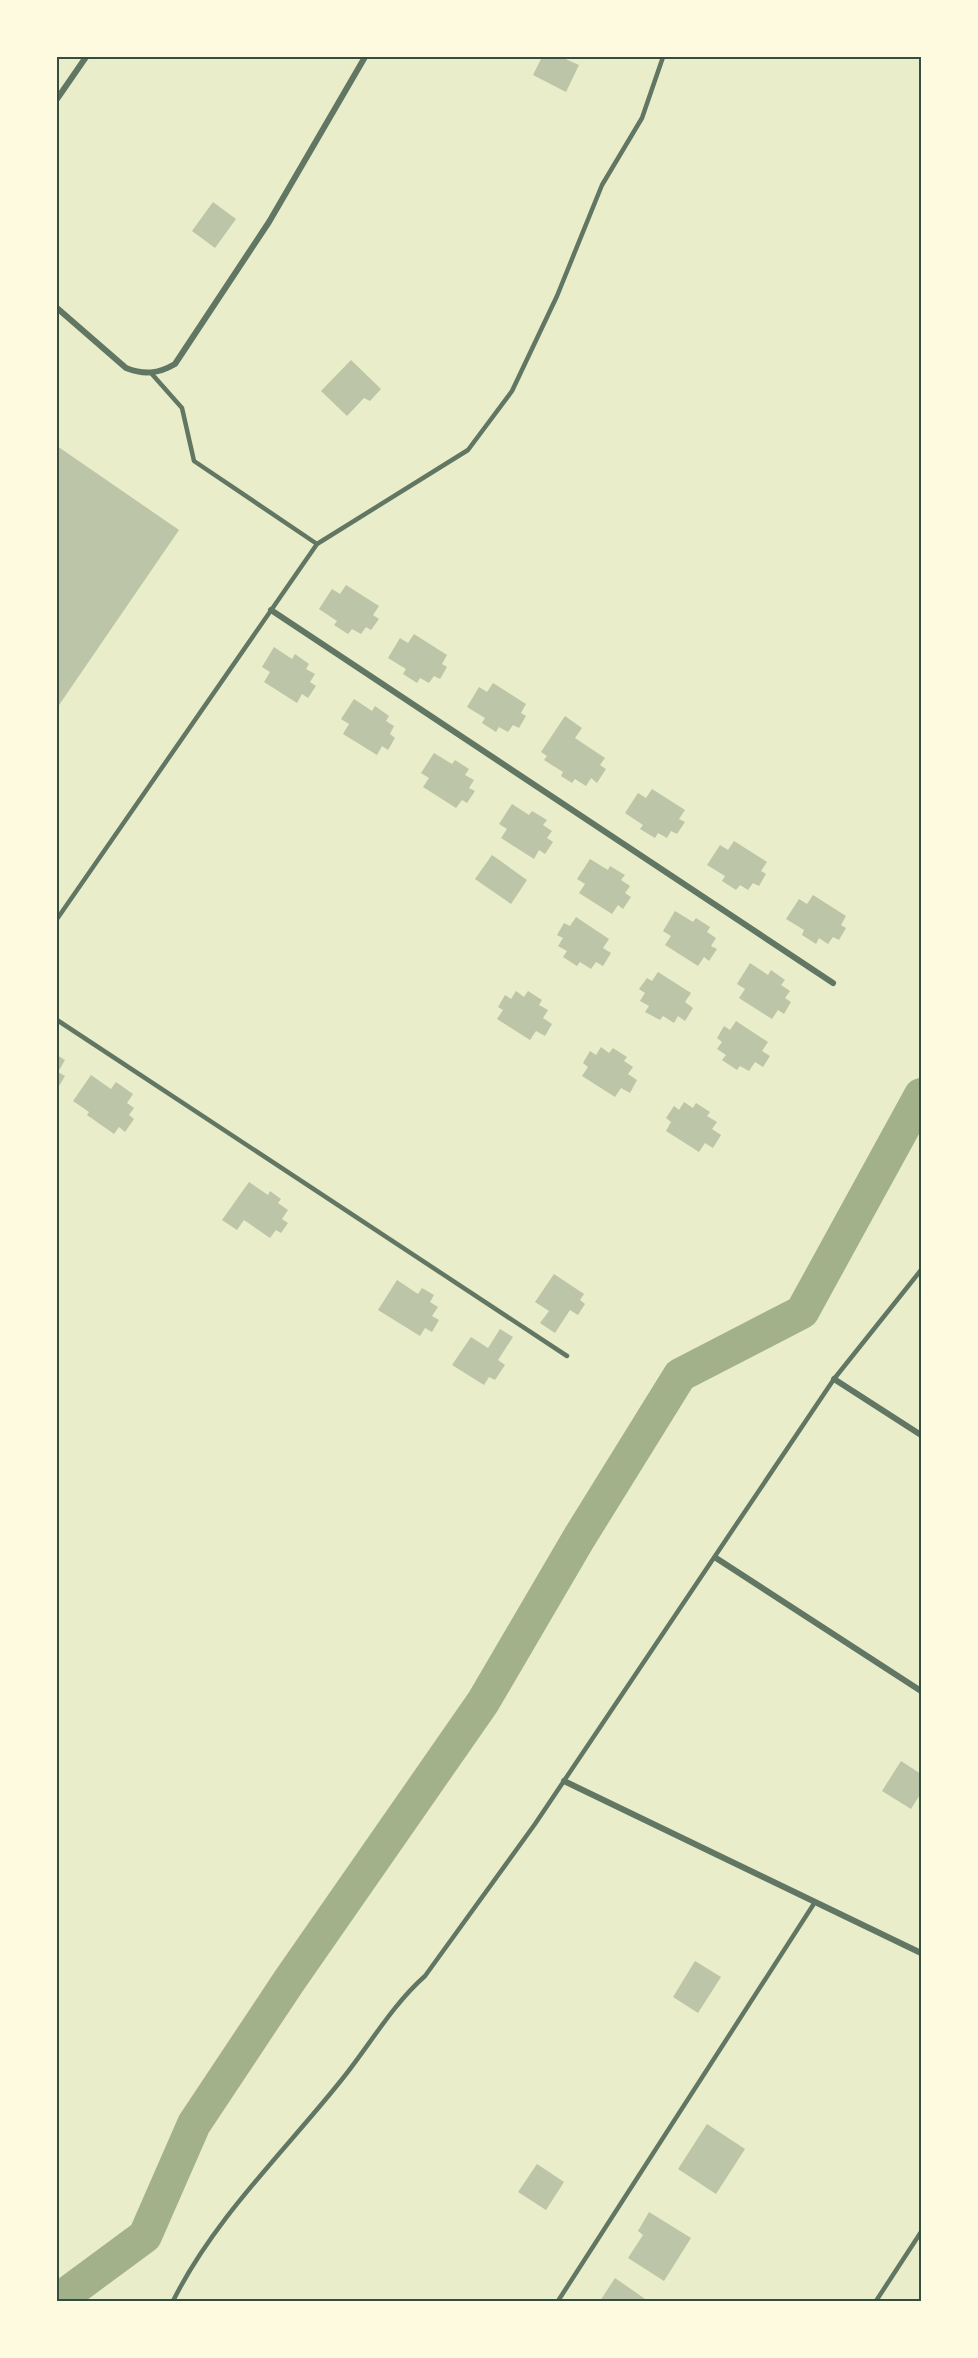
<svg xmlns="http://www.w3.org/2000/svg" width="978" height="2358" viewBox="0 0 978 2358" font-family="Barlow,sans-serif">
  <rect width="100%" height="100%" fill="#e9edc9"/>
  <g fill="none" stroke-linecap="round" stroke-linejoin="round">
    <path stroke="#a3b18a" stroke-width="34" d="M57,2301L145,2236L194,2124L289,1981L483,1702L579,1538L680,1375L802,1312L921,1095"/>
  </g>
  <path fill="#bcc5a7" d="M542,57H561L579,65L566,92L533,75Z
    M213,202L236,219L215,248L192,231Z
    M351,360L381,389L370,401L364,398L347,416L321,391Z
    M57,446L179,530L57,708Z
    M346,585L379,606L373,615L379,619L371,630L366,627L361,634L352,629L348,634L334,625L337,621L319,609L332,589L340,594Z
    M414,634L447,655L442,664L447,667L440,679L434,676L429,683L420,678L417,683L403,674L406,669L388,658L400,638L408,643Z
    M274,647L292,659L295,654L309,664L306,669L315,674L310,682L316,686L308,698L302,694L297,703L264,682L270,672L262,667Z
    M493,683L526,704L521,713L526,716L519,728L513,725L508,732L499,727L496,732L482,723L485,718L467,707L479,687L487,692Z
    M354,699L372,711L375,706L389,716L386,721L394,726L390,734L395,738L388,750L382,746L377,755L343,734L349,724L341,719Z
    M565,716L582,728L575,738L605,758L600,765L606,769L597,783L591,778L586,786L575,779L572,783L561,776L563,772L544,760L547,756L541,752Z
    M434,753L452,764L455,760L469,769L465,775L474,780L469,788L475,791L467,803L462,800L456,808L423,787L429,778L421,773Z
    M652,789L685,810L679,819L685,822L677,834L671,831L667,838L658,833L655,838L640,829L643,825L625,813L638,793L646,798Z
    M512,804L529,815L532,811L547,820L543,825L552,831L547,838L553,842L545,854L539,850L534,859L501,838L507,829L499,824Z
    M734,841L767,862L761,871L766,874L759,886L753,883L748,890L740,885L736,890L722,881L725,876L707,865L720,845L728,850Z
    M492,855L527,880L511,904L475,879Z
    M590,859L608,870L610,866L625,875L621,880L630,886L625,893L631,897L623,909L618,905L612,914L579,893L585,884L577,879Z
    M813,895L846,916L841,925L846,928L839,940L833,937L828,944L819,938L816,944L802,935L804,930L786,919L799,899L807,904Z
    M675,911L693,922L696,918L710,927L707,932L716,938L711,946L717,949L709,961L704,957L698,966L665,945L671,936L663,931Z
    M576,917L609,939L603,948L611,953L603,966L596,962L591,969L580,962L577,966L563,957L567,951L558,946L563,938L557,935L564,923L570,926Z
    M750,963L768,975L771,970L785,980L781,985L790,991L785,998L791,1002L784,1014L778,1010L772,1019L739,998L745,989L737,984Z
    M658,972L691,993L685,1002L693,1008L685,1021L678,1016L674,1023L663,1016L660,1020L645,1012L649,1006L640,1001L645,993L639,989L647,978L652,981Z
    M516,991L524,997L528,991L542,1000L539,1005L548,1010L543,1018L552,1024L545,1036L536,1031L530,1040L497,1019L503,1010L498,1007L505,995L511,999Z
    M736,1021L768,1042L762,1051L770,1056L763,1067L755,1062L749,1071L740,1066L737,1070L722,1060L726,1055L717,1049L722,1042L717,1038L724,1026L730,1030Z
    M601,1047L609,1053L613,1048L627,1057L624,1061L633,1067L628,1074L637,1080L630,1093L621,1088L615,1097L582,1076L588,1067L583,1063L590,1051L596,1055Z
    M57,1055L65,1060L58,1072L65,1076L59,1086Z
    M91,1075L111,1089L116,1082L133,1094L127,1103L134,1108L129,1115L134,1119L125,1132L119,1127L114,1134L87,1115L89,1112L73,1101Z
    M684,1102L693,1108L696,1103L710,1112L707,1116L717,1122L712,1129L721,1135L713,1148L705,1143L699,1152L666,1131L671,1122L666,1118L674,1106L679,1110Z
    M249,1182L268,1195L270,1191L281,1199L278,1203L288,1210L282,1219L288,1223L281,1233L276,1230L270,1238L244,1220L237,1230L222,1220Z
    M554,1274L584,1294L580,1300L585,1304L578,1315L570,1310L555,1333L540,1323L549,1311L535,1302Z
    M397,1280L418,1294L422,1288L434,1295L430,1302L438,1307L432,1316L439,1320L432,1332L425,1328L420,1336L378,1310Z
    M500,1329L513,1337L498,1360L505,1365L495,1380L489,1377L484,1385L452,1365L471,1337L488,1348Z
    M901,1761L921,1774V1793L911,1809L882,1791Z
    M695,1961L721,1977L698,2013L673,1997Z
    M707,2124L745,2149L716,2194L678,2169Z
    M537,2164L564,2182L546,2210L518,2192Z
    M649,2212L691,2238L664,2281L628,2258L643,2235L638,2231Z
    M615,2278L648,2301H600Z"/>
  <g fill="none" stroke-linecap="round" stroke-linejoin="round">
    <path stroke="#617663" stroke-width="4.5" d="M317,544L468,450L512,391L557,296L602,185L642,118L663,57
      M57,919L317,544L194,461L182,408L151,373
      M57,1020L567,1356
      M173,2301C214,2219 282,2154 339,2083C368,2048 391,2006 425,1976L535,1824L834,1379L921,1270
      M558,2301L815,1902
      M876,2301L921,2232"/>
    <path stroke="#617663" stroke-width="6" d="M57,99L86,57
      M57,308L126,368C144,375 158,374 175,364L269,222L365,57
      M271,610L833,983
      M834,1379L921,1435
      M716,1558L921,1691
      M564,1781L921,1953"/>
  </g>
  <rect width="978" height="2358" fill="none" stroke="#fefae0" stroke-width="117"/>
  <rect x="58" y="58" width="862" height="2242" fill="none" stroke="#344e41" stroke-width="2"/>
</svg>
